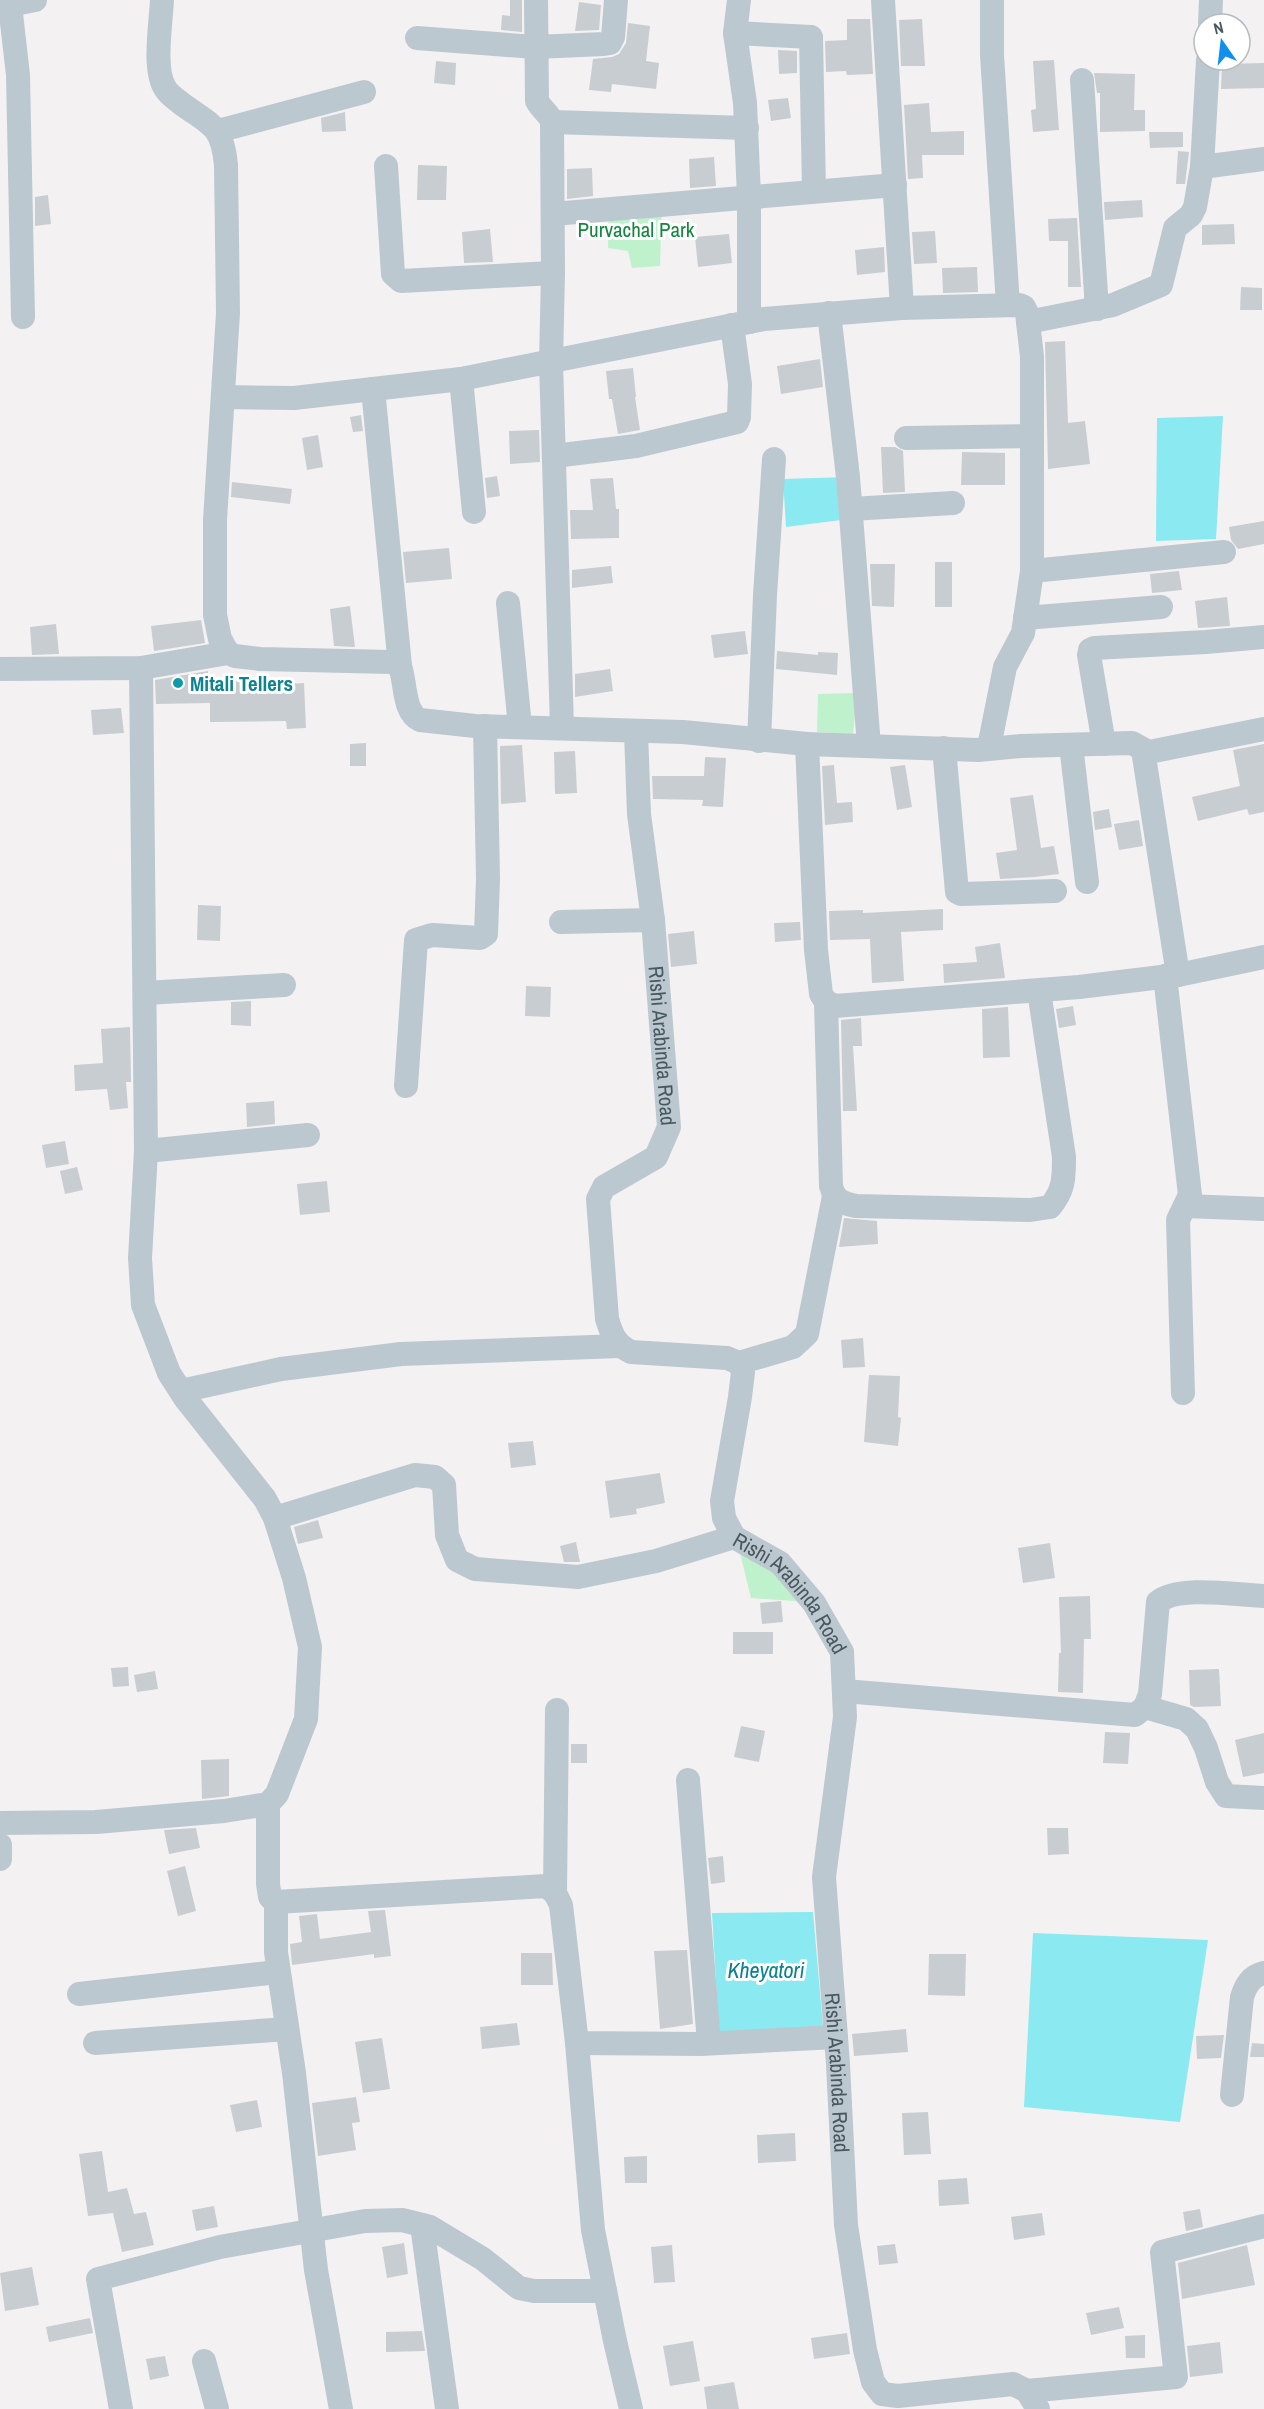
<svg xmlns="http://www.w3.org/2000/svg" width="1264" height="2409" viewBox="0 0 1264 2409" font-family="'Archivo Narrow',sans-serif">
  <rect width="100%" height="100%" fill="#f4f1f2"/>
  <path fill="#bff2cc" d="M609,204H662L660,266L632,268L628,251L608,248Z
    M857,693L853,734L817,732L818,694Z
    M753,1546L808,1602L751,1598L740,1553Z"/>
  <path fill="#8ae9f1" d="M1223,416L1216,539L1156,541L1157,418Z
    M848,477L841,520L786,527L783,479Z
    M813,1912L823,2027L719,2033L712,1913Z
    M1033,1933L1208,1940L1180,2122L1024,2107Z"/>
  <path fill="#c8cdd1" d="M510,0H522V32L501,30L502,15L510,16Z
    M579,2L601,5L599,30L575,31Z
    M847,19H870L873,74L847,75L846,71L826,72L825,41L847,40Z
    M922,19L925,66H901L899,20Z
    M628,23L650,26L646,61L659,63L656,89L612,84L611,92L589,90L593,59L612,57L619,54L626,43Z
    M778,50L797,51V73L779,74Z
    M1054,60L1059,130L1033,132L1031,110L1036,109L1033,61Z
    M436,61L456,63L455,85L434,83Z
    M1264,63V88L1221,89L1222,64Z
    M1094,73L1135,74L1134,110H1145V131L1100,132V93H1097Z
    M788,98L791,118L771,121L768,100Z
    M929,103L931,132L964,131V155H922L923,178L908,179L904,105Z
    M345,112L346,131L322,132L321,118Z
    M1149,132H1183V147L1150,148Z
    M1178,151L1189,152L1185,184H1176Z
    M714,157L716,186L690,188L689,159Z
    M418,165L447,166L446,200H417Z
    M592,168L593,196L567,199V169Z
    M48,195L51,224L35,226V197Z
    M1142,200L1143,217L1105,220L1104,202Z
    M1077,218L1081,287H1068V241H1049L1048,219Z
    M1234,224L1235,244L1202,245V225Z
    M490,229L493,262L464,263L462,232Z
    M935,231L937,263L914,264L912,232Z
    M729,234L732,263L698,267L695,237Z
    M884,247L885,272L857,275L855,250Z
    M977,267L978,292L943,293L942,268Z
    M1241,287L1262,288V310H1240Z
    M1065,341L1068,423L1085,421L1090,464L1048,469L1045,342Z
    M820,359L823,387L781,394L777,366Z
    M633,368L636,397H635L640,430L618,434L612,399H609L606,371Z
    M361,415L363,431L353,432L350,417Z
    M539,430L540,462L510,464L509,431Z
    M318,435L323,467L307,470L302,438Z
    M881,447H895L903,451L905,492L883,493Z
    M962,452L1005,453V485H961Z
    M497,476L500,496L487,498L485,478Z
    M613,478L616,509H619V538L571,539L570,510H593L590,479Z
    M232,482L292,489L290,504L231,497Z
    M1264,521V544L1238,549L1231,540L1229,527Z
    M449,548L452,579L406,583L403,552Z
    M935,562H952V607H935Z
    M870,564H895L894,607L872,606Z
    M611,566L613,583L572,588V570Z
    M1179,571L1182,590L1152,593L1150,574Z
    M1227,597L1230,626L1198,628L1195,601Z
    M350,606L355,647L334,646L330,609Z
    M201,620L205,643L154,651L151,626Z
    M56,624L59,654L32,655L30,627Z
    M745,631L748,654L714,658L711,635Z
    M777,651L818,655V652L838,653L837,675L776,669Z
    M610,669L613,691L575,697V674Z
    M208,671V681H255V686L304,683L306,728L287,729L286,721L210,722V703L156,704L155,680Z
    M121,708L124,733L93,735L91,710Z
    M366,743V766H350V744Z
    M1264,744V812L1249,815L1247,809L1198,821L1192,797L1240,786L1233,750Z
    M522,745L526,802L501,804L500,746Z
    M575,751L577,793L555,794L554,752Z
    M705,757L726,758L723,807L702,806L703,800L653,799L652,776H704Z
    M834,765L837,803L852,802L853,822L825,825L822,766Z
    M905,765L912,807L897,810L890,767Z
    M1033,795L1041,848L1054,846L1059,874L1035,877L1000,879L996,853L1017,850L1010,798Z
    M1109,809L1112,827L1095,830L1093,812Z
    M1139,820L1143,846L1119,850L1114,824Z
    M198,905L221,906L220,941L197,940Z
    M943,909V930L901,932L904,981L872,983L870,939L830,940L829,911L863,910V913Z
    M800,922L801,940L775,942L774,923Z
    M694,931L697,964L671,967L668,934Z
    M1000,943L1005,978L944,983L943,964L977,962L975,947Z
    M526,986L551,987L550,1017L525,1016Z
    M251,1001V1026L231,1025V1002Z
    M1073,1006L1076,1025L1059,1028L1056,1009Z
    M1008,1007L1010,1057L983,1058L982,1009Z
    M861,1018L862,1046H853L857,1111H843L841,1020Z
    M130,1027L131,1082H126L128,1108L110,1110L107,1089L75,1091L74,1065L103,1063L101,1029Z
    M274,1101L275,1124L247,1127L246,1103Z
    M65,1141L69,1164L46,1168L42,1145Z
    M77,1167L83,1190L65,1194L60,1171Z
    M327,1181L330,1212L300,1215L297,1184Z
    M844,1218L877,1221L878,1244L839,1247Z
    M863,1338L865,1367L843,1368L841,1340Z
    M869,1375L900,1376L898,1417L901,1418L898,1446L864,1442Z
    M533,1441L536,1465L511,1468L508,1443Z
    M660,1473L665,1503L636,1509L637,1514L610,1518L605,1481Z
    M318,1520L323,1538L298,1544L294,1527Z
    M576,1542L580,1562H564L560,1546Z
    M1050,1543L1055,1578L1023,1583L1018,1548Z
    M1090,1596L1091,1639H1084L1083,1693L1058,1692L1059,1653H1061L1059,1597Z
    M781,1601L783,1622L762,1624L760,1603Z
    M733,1632H773V1654H733Z
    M128,1667L129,1686L113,1687L111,1668Z
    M1219,1669L1221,1706L1194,1707L1190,1705L1189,1670Z
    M155,1671L158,1689L137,1692L134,1675Z
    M741,1726L765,1731L759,1762L734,1757Z
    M1105,1732L1130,1733L1128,1764L1103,1763Z
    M1264,1733V1773L1243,1777L1235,1740Z
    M571,1744H587V1763H571Z
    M229,1759V1796L202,1799L201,1760Z
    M196,1828L200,1848L169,1854L164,1830Z
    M1047,1828H1068L1069,1854L1048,1855Z
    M723,1856L725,1882L711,1884L708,1858Z
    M185,1866L196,1911L178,1916L167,1871Z
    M385,1910L391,1956L374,1958V1954L292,1965L290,1944L302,1942L299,1916L317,1914L320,1939L371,1932L368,1911Z
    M687,1950L693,2024L660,2029L654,1951Z
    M521,1953H552L553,1985H521Z
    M929,1954H966L965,1996L928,1995Z
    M517,2023L520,2045L482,2049L480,2027Z
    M906,2029L908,2052L854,2056L852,2034Z
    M1224,2035L1221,2058L1197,2059L1196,2036Z
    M382,2038L390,2089L363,2093L355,2042Z
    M1252,2043L1264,2044V2057H1250Z
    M356,2097L360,2122L352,2123L356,2150L318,2156L312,2103Z
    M257,2100L262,2127L236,2132L230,2105Z
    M928,2112L931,2154L904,2155L902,2113Z
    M795,2133L796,2161L758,2163L757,2135Z
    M102,2151L108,2192L127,2188L134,2214L146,2212L154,2245L122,2252L113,2213L88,2216L79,2154Z
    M647,2156V2183H625L624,2157Z
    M967,2178L969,2204L939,2206L938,2180Z
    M214,2206L218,2227L196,2231L192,2210Z
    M1200,2209L1203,2227L1186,2231L1183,2212Z
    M1042,2213L1045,2235L1014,2240L1011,2217Z
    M404,2243L408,2274L387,2278L382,2247Z
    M895,2244L898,2263L879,2265L877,2246Z
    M672,2245L675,2282L654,2283L651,2247Z
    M1247,2245L1255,2285L1182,2299L1178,2263Z
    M32,2267L39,2305L5,2311L0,2273Z
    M1119,2307L1124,2328L1091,2335L1086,2313Z
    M90,2318L93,2333L49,2342L46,2327Z
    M422,2331L425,2351L386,2352V2332Z
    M847,2333L850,2354L814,2359L811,2338Z
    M1145,2335V2358H1126L1125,2336Z
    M693,2341L700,2381L670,2386L663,2346Z
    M1220,2342L1223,2373L1190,2377L1187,2346Z
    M165,2356L169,2376L150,2380L146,2359Z
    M734,2382L739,2409H707L704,2387Z"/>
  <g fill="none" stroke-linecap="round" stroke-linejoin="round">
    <g stroke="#bcc8cf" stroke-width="24">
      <path d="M162,0C161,22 153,70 165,88C169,95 176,99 182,104C212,126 222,125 226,165L228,313L215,520V615L220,639L228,653"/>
      <path d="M536,0L537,101C541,109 549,113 552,122L553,273L551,362L562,728"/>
      <path d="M739,0L735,33L745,103L749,197V322"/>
      <path d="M883,0L902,308"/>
      <path d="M992,0V55L1008,305"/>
      <path d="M10,5L18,75L23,317"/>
      <path d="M0,7L35,0"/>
      <path d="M1210,24L1211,0"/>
      <path d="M735,33L811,37L814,191"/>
      <path d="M417,38L535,47L604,44L610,43L613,37L616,0"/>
      <path d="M1082,80L1097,309"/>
      <path d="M552,122L747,128"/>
      <path d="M218,131L364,92"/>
      <path d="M386,166L393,274L401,281L553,273"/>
      <path d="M1202,167L1264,159"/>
      <path d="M553,214L895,185"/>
      <path d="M829,313L848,477L869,746"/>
      <path d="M1028,322L1113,305L1161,285L1175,228L1191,215L1195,207L1202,167L1208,60"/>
      <path d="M461,379L474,512"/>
      <path d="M373,389L400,666"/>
      <path d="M223,397L294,398L461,379L764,319L902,308L1019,305L1024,307L1027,313L1032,357V571L1023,633L1005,667L990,742L985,749"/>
      <path d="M906,438L1031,436"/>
      <path d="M554,456L636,446L737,422L739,417L740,384L732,325"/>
      <path d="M851,509L953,503"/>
      <path d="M1032,571L1224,552"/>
      <path d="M508,603L520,727"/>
      <path d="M1025,618L1161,607"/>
      <path d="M0,669L141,668L228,653L235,656L260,659L391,662L400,666C406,683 403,712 420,720L475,726L683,732L807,744L816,950L821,994L826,1002L835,1006L1079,987L1178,975L1264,957"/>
      <path id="s1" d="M636,732L639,814L653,920L669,1127L656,1157L604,1187L598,1199L607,1319C612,1335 615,1344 631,1352L727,1358L739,1363L743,1372L740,1397L722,1501L724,1518L734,1537L780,1563L814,1603L842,1652L845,1717L824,1877L838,2064L846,2225L865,2350L873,2382L882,2394L898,2396L1013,2384L1027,2391L1038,2409"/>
      <path d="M759,741L765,595L774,459"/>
      <path d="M807,744L978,750L1021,746L1132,743L1148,752L1154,751L1264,729"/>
      <path d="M1104,744L1089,655L1090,650L1094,648L1206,642L1264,637"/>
      <path d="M1071,745L1087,882"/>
      <path d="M944,748L957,892L961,894L1055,891"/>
      <path d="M1143,750L1178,975"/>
      <path d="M561,922L653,920"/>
      <path d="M1165,976L1190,1195L1178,1220L1183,1393"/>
      <path d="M145,993L284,985"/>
      <path d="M826,1002L831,1186C835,1201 842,1203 856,1206L1030,1210L1050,1207C1064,1190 1064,1179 1064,1157L1039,991"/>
      <path d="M406,1086L416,940L432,935L480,938L486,934L488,879L485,726"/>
      <path d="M146,1151L308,1135"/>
      <path d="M1185,1206L1264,1209"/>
      <path d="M739,1363L793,1347L807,1334L834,1196"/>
      <path d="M181,1391L281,1369L401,1354L621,1346"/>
      <path d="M275,1518L415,1475L435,1477L444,1485L447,1535L457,1560L475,1569L578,1577L656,1561L734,1537"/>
      <path d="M844,1691L1135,1715L1145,1707L1150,1694L1158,1602C1178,1585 1237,1595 1264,1596"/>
      <path d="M1145,1707L1186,1719L1197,1729L1206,1748L1217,1782L1226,1796L1264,1798"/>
      <path d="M688,1780L709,2043"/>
      <path d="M268,1804V1884L270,1897L276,1902L546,1886L555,1893L561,1905L577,2043L701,2044L836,2037"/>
      <path d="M0,1823L96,1822L224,1811L268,1804L277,1794L306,1719L310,1647L294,1578L275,1518L265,1499L185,1398L169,1373L143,1305L140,1258L146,1151L141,668"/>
      <path d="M0,1845V1859"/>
      <path d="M555,1893L557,1710"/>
      <path d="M276,1902V1952L294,2073L316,2270L341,2409"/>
      <path d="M79,1994L278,1972"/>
      <path d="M95,2043L287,2029"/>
      <path d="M577,2043L593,2230L615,2341L631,2409"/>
      <path d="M1232,2095L1242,1997C1246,1985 1251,1976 1264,1973"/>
      <path d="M422,2225L447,2409"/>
      <path d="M204,2361L217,2409"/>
      <path d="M1027,2391L1176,2377L1162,2252L1264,2226"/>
      <path d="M121,2409L98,2279L220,2247L365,2221L402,2220L430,2227L483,2259L519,2288L534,2291H605"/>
    </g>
  </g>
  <circle fill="#0f9aa8" stroke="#fff" stroke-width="2" cx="178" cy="683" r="6"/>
  <g text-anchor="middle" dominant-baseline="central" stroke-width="6" stroke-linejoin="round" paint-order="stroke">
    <g font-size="21" fill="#13873e" stroke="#fff">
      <text x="636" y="229">Purvachal Park</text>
    </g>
    <g font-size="21" font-weight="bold" fill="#0d838f" stroke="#fff" text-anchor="start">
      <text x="190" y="683">Mitali Tellers</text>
    </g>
    <g font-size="21" fill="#485860" stroke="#fff">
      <text stroke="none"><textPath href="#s1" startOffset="315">Rishi Arabinda Road</textPath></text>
      <text stroke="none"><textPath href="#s1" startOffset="1035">Rishi Arabinda Road</textPath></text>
      <text stroke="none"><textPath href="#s1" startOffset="1538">Rishi Arabinda Road</textPath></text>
    </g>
    <g font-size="22" font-style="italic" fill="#08828d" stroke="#fff">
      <text x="766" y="1970">Kheyatori</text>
    </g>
  </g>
  <g transform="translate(1222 42) rotate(346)"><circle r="28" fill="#ffffff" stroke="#b6bcbf" stroke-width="1.5"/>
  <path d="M0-4.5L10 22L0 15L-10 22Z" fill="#108fef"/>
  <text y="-9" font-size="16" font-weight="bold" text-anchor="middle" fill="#485860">N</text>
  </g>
</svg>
